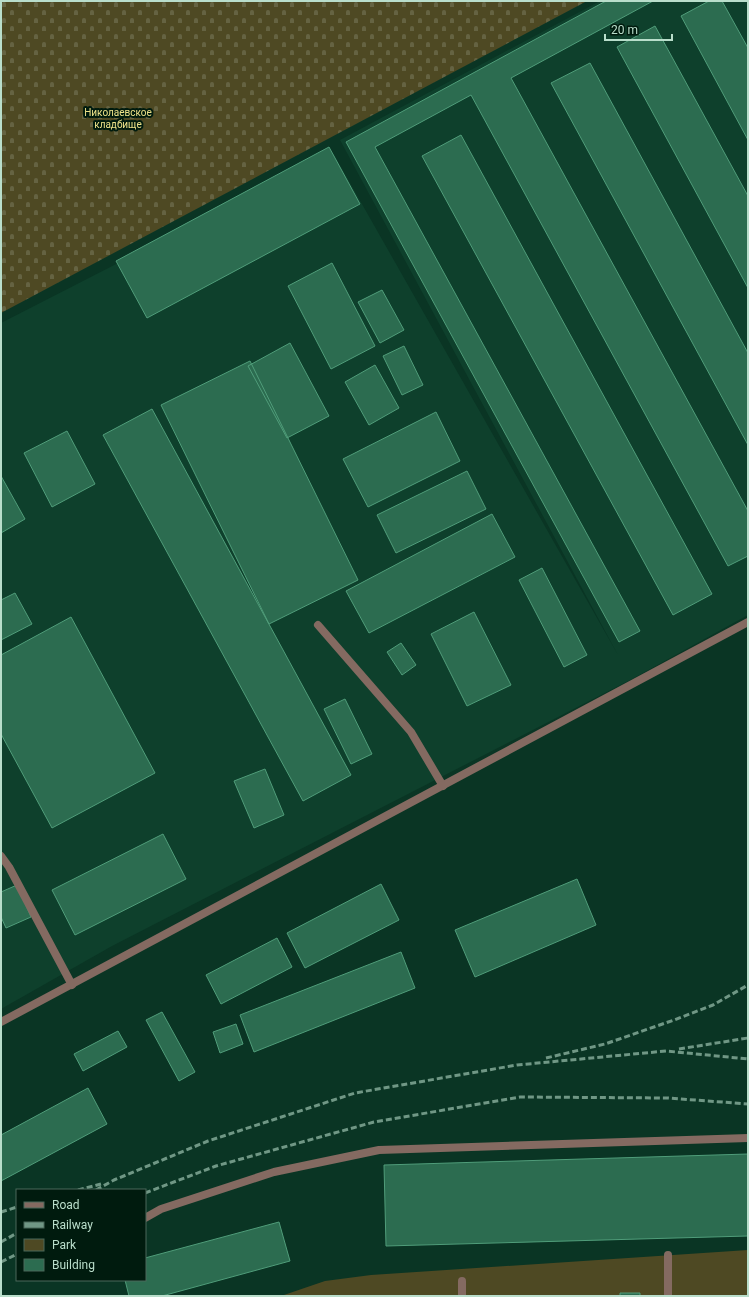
<svg xmlns="http://www.w3.org/2000/svg" width="749" height="1297" viewBox="0 0 749 1297" font-family="Roboto,sans-serif">
  <defs>
    <pattern id="cemetery-stones" width="16" height="16" patternUnits="userSpaceOnUse"><rect width="16" height="16" fill="#4e4923"/><path d="M2 7V4a2 2 0 0 1 4 0v3zM10 15v-3a2 2 0 0 1 4 0v3z" fill="#656342"/></pattern>
  </defs>
  <rect width="100%" height="100%" fill="#0a3524"/>
  <path fill="#0e402c" d="M600,1H748V615L632,679L112,946L1,1009V323L333,153L618,655L340,140Z"/>
  <path fill="#4e4923" d="M748,1250V1296H281L325,1281L371,1275Z"/>
  <path fill="url(#cemetery-stones)" d="M1,1H587L1,313Z"/>
  <path fill="#2c6c50" stroke="#509d7a" d="M606,1H653L511,78L748,511V556L728,566L471,95L375,147L640,631L619,642L346,142Z
    M709,1H722L748,48V140L681,16Z
    M655,26L748,196V288L617,47Z
    M590,63L748,353V445L551,83Z
    M461,135L712,594L673,615L422,156Z
    M329,147L360,204L147,318L116,261Z
    M332,263L375,346L331,369L288,286Z
    M382,290L404,330L380,343L358,302Z
    M290,343L329,416L287,438L248,366Z
    M404,346L423,385L402,395L383,356Z
    M250,361L358,580L269,624L161,405Z
    M375,365L399,408L369,425L345,382Z
    M152,409L351,775L303,801L103,435Z
    M436,412L460,461L368,507L343,459Z
    M67,431L95,484L52,507L24,453Z
    M467,471L486,509L396,553L377,515Z
    M1,476L25,519L1,533Z
    M492,514L515,557L369,633L346,591Z
    M542,568L587,655L564,667L519,580Z
    M15,593L32,624L1,640V600Z
    M474,612L511,685L467,706L431,634Z
    M71,617L155,773L52,828L1,734V655Z
    M401,643L416,665L402,675L387,652Z
    M345,699L372,754L351,764L324,709Z
    M265,769L284,815L254,828L234,781Z
    M163,834L186,879L75,935L52,890Z
    M577,879L596,925L475,977L455,930Z
    M381,884L399,920L305,968L287,933Z
    M17,885L31,917L6,928L1,917V892Z
    M277,938L292,967L221,1004L206,975Z
    M401,952L415,988L254,1052L240,1015Z
    M162,1012L195,1072L179,1081L146,1020Z
    M236,1024L243,1044L220,1053L213,1032Z
    M118,1031L127,1047L83,1071L74,1054Z
    M88,1088L107,1124L1,1181V1135Z
    M748,1154V1236L386,1246L384,1165Z
    M279,1222L290,1261L162,1296H129L125,1280H145V1258Z
    M620,1293H640V1296H620Z"/>
  <g fill="none" stroke-linecap="round" stroke-linejoin="round">
    <path stroke="#846a61" stroke-width="8" d="M318,625L411,732L443,786
      M1,856L9,867L72,985
      M145,1218L161,1209L274,1172L379,1150L748,1138
      M462,1296V1281
      M668,1296V1255"/>
    <path stroke="#846a61" stroke-width="8" d="M1,1022L748,622"/>
    <path stroke="#709785" stroke-width="3" stroke-dasharray="6 3" stroke-linecap="butt" d="M679,1049L748,1038
      M546,1058L605,1044L674,1020L713,1005L748,985
      M78,1190L101,1184
      M96,1190L114,1180L208,1141L355,1093L517,1065L666,1051L748,1059
      M145,1193L216,1166L374,1122L520,1097L668,1098L748,1104
      M1,1212L17,1207
      M1,1242L17,1233
      M1,1262L17,1254"/>
  </g>
  <g text-anchor="middle" dominant-baseline="central" stroke-width="4" stroke-linejoin="round" paint-order="stroke">
    <g font-size="10" fill="#ede289" stroke="#001b0e">
      <text x="118" y="112">Николаевское<tspan x="118" dy="12">кладбище</tspan></text>
    </g>
  </g>
  <rect width="749" height="1297" fill="none" stroke="#b9decb" stroke-width="4"/>
  <rect x="16" y="1189" width="130" height="92" fill="#001b0e" stroke="#4a695a"/>
  <rect x="24" y="1202" width="20" height="6" fill="#846a61" stroke="#4a695a"/>
  <text x="52" y="1209" font-size="12" fill="#b9decb">Road</text>
  <rect x="24" y="1222" width="20" height="6" fill="#709785" stroke="#4a695a"/>
  <text x="52" y="1229" font-size="12" fill="#b9decb">Railway</text>
  <rect x="24" y="1239" width="20" height="12" fill="#4e4923" stroke="#4a695a"/>
  <text x="52" y="1249" font-size="12" fill="#b9decb">Park</text>
  <rect x="24" y="1259" width="20" height="12" fill="#2c6c50" stroke="#4a695a"/>
  <text x="52" y="1269" font-size="12" fill="#b9decb">Building</text>
  <path d="M605 34v6h67v-6" fill="none" stroke="#b9decb" stroke-width="2"/>
  <text x="611" y="34" font-size="12" fill="#b9decb" stroke="#001b0e" stroke-width="3" paint-order="stroke">20 m</text>
</svg>
